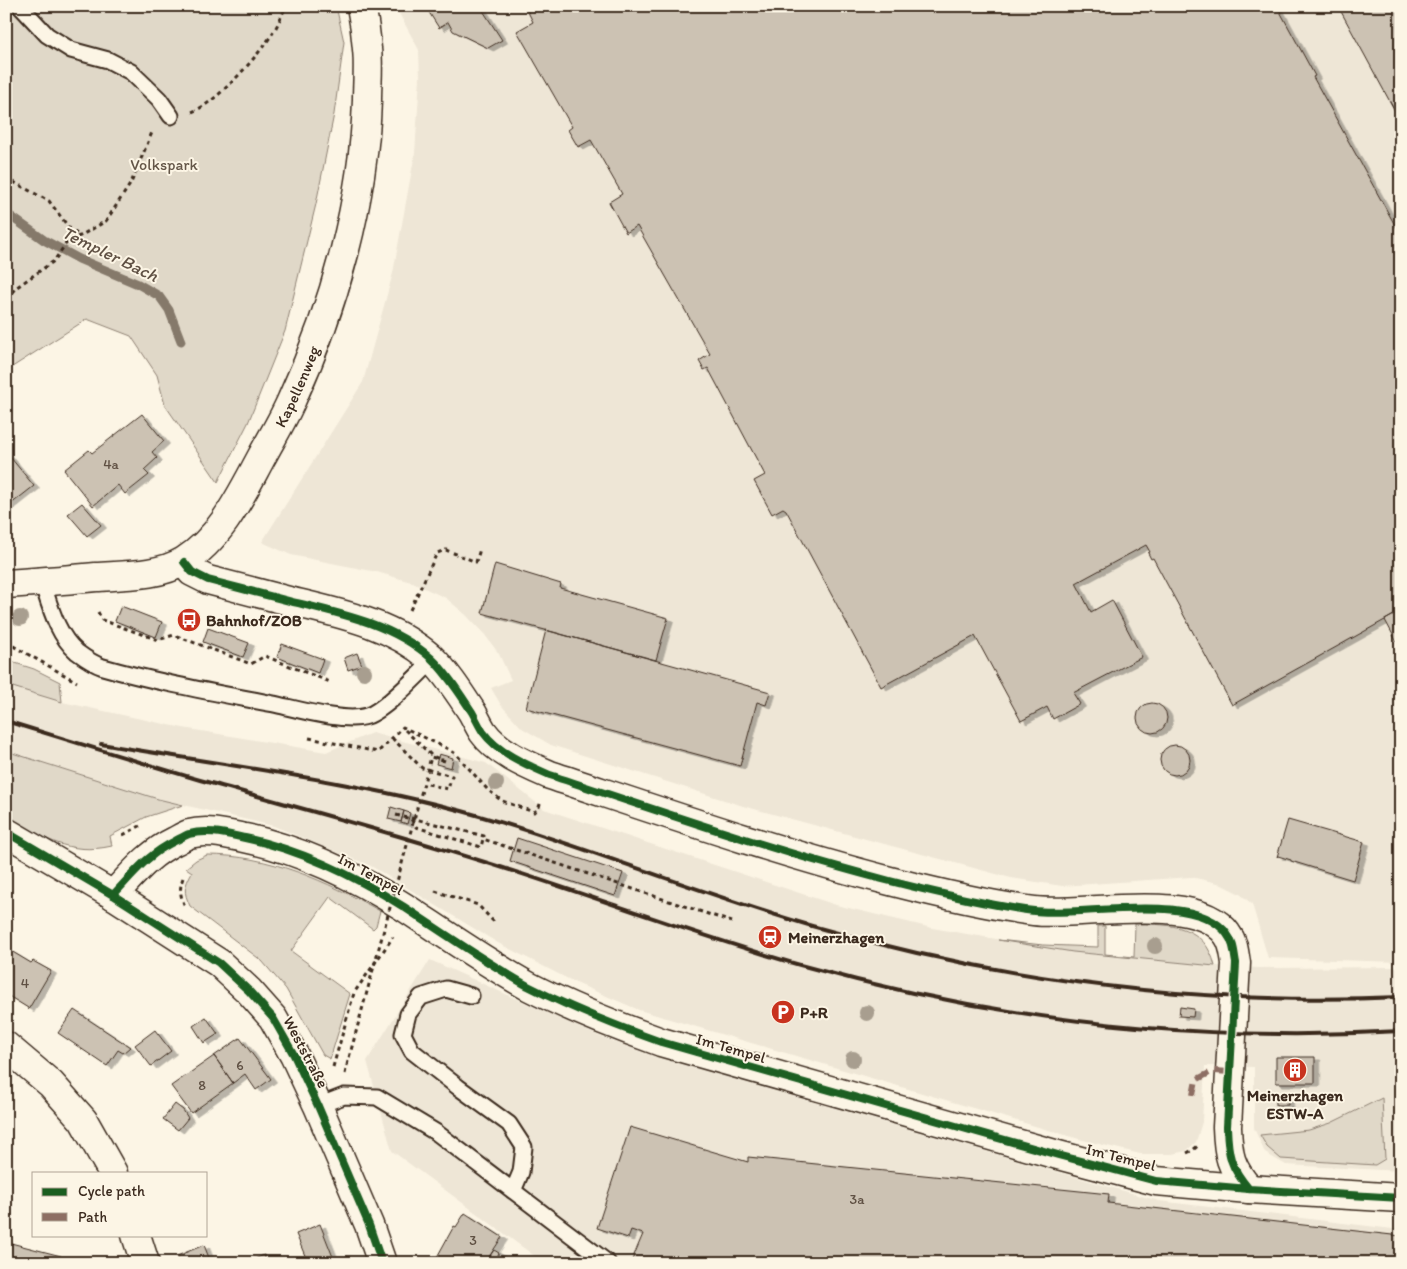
<svg xmlns="http://www.w3.org/2000/svg" width="1407" height="1269" viewBox="0 0 1407 1269" font-family="Itim,sans-serif">
  <defs>
    <filter id="shadow"><feDropShadow dx="5.5" dy="3" stdDeviation="0" flood-color="#0004"/></filter>
  </defs>
  <rect width="100%" height="100%" fill="#fcf5e5"/>
  <filter id="ink" filterUnits="userSpaceOnUse"><feTurbulence type="fractalNoise" baseFrequency=".02" numOctaves="2"/><feDisplacementMap in="SourceGraphic" scale="10" xChannelSelector="R" yChannelSelector="G"/><feConvolveMatrix kernelMatrix="1 2 1 2 8 2 1 2 1" color-interpolation-filters="sRGB"/></filter>
  <g filter="url(#ink)">
    <path fill="#eee6d6" d="M395,6H1401V962L1268,958L1252,904L1240,894L1218,883L1191,877L1062,886L1011,878L743,806L551,745L522,728L501,705L491,688L511,680L499,654L485,635L466,615L446,598L411,582L377,572L291,555L262,542L363,382L393,273L415,153L420,78L419,50Z
      M6,685L62,702L183,728L326,752L372,733L486,763L544,809L836,905L932,928L1073,952L1215,966L1259,968L1401,967V1171L1286,1165L1265,1153L1254,1128V1067L1205,1066L1202,1122L1196,1142L1186,1151L1172,1154H1140L1079,1139L639,1010L576,983L498,943L371,866L274,826L158,799L6,751Z
      M430,960L599,1036L650,1055L1159,1201L1401,1230V1263H544L392,1151L367,1061Z"/>
    <path fill="#e0d8c8" stroke="#8e8173" d="M6,6H336L344,42L334,114L316,204L285,331L248,423L218,482L165,405L157,375L131,336L87,319L6,371Z
      M6,660L34,669L60,682L62,702L6,685Z
      M6,751L158,799L183,805L146,817L110,836L112,846C68,856 42,837 6,816Z
      M207,855C270,855 326,881 380,911L376,926L373,929L330,897L291,951L350,994L330,1059L323,1055L286,989L262,961L190,906C183,891 184,887 192,872L186,868L196,860Z
      M1135,924C1172,924 1205,925 1215,966L1073,952L998,940L1043,945L1098,947V926H1105V954L1134,957Z
      M1382,1098L1385,1159L1375,1165L1281,1159L1267,1147L1260,1135L1309,1130L1331,1123Z"/>
    <g fill="none" stroke-linecap="round" stroke-linejoin="round">
      <path stroke="#85796b" stroke-width="9" d="M6,213L44,240L79,259L138,284L159,296L169,310L181,341"/>
    </g>
    <path fill="#ccc2b3" stroke="#3b2a1e" filter="url(#shadow)" d="M425,6H480L502,40L488,48L453,31L448,22L439,28Z
      M525,6H1277L1315,76L1313,77L1401,236V611L1232,705L1153,558L1151,559L1148,553L1150,552L1146,545L1076,583L1091,612L1112,600L1142,657L1073,693L1080,704L1053,719L1047,707L1021,721L975,636L881,687L786,510L783,508L772,514L754,481L765,475L708,368L704,370L699,361L710,354L637,226L626,233L609,202L622,194L591,140L578,147L568,130L572,127L517,31L533,22Z
      M1338,6H1401V122Z
      M142,414L164,441L152,452L157,458L144,470L149,475L125,494L118,485L93,506L64,470L89,450L92,453Z
      M6,452L34,486L6,508Z
      M82,503L101,525L87,536L68,514Z
      M495,564L561,584L560,588L668,618L656,660L482,613Z
      M121,606L162,622L156,637L115,621Z
      M1401,611V650L1385,620Z
      M208,628L249,643L243,657L203,642Z
      M546,630L770,692L766,705L757,702L740,766L526,708Z
      M282,644L323,659L318,673L277,657Z
      M357,653L362,665L348,670L344,658Z
      M1137 718a15 15 0 1 1 30 0a15 15 0 1 1-30 0Z
      M1160 760a15 15 0 1 1 30 0a15 15 0 1 1-30 0Z
      M439,754L453,758L451,768L436,764Z
      M391,807L404,811L401,822L388,819Z
      M404,811L410,813L407,824L401,822Z
      M1288,820L1364,842L1353,880L1291,861V860L1278,856L1277,857Z
      M517,838L623,873L615,896L510,861Z
      M6,948L31,963L33,961L51,971L28,1010V1008L7,995L6,997Z
      M1180,1007L1194,1009L1193,1017L1179,1016Z
      M74,1010L130,1047L123,1053L118,1050L107,1066L58,1033Z
      M206,1017L218,1034L204,1043L193,1026Z
      M155,1030L171,1051L151,1066L135,1045Z
      M240,1038L271,1079L256,1090L245,1074L233,1083L214,1056Z
      M214,1056L233,1083L191,1113L171,1086Z
      M1276,1057H1315V1083H1276Z
      M1276,1096H1288V1105H1276Z
      M175,1104L183,1110L188,1118L178,1130L163,1119Z
      M630,1127L748,1162V1157L1109,1194L1108,1203L1401,1236V1263H638L632,1260L643,1234L631,1230L628,1238L597,1228Z
      M465,1213L502,1237L485,1263H446L437,1257L454,1226L456,1227Z
      M320,1224L333,1257L318,1263H308L296,1234Z
      M7,1242L61,1256L60,1263H6Z
      M204,1245L211,1263H180L177,1256Z
      M494,1250L499,1253L493,1263H485Z
      M264,1255L267,1263H245Z"/>
    <g fill="none" stroke-linecap="round" stroke-linejoin="round">
      <g stroke="#3b2a1e" stroke-width="19">
        <path id="service" d="M20,6L47,35L71,50L108,60L131,72L159,99L171,116
          M42,582C50,606 57,635 77,652C85,658 94,664 103,667C159,683 217,693 274,704C297,709 345,723 367,716C385,710 419,674 433,660
          M471,996L446,989L421,997L408,1014L403,1034L412,1051L458,1087L509,1124L524,1147L521,1172L513,1191
          M318,1106L344,1096L377,1097L437,1133L608,1263"/>
      </g>
      <g stroke="#3b2a1e" stroke-width="31">
        <g id="minor">
          <path d="M184,562L192,572L208,580C235,587 262,594 289,601C338,613 391,623 431,658C447,673 460,694 472,712C476,719 479,726 483,732C498,753 527,765 550,775C662,812 774,851 890,881C937,893 986,905 1034,911C1083,917 1196,890 1227,934C1234,943 1234,952 1236,963L1227,1127C1228,1155 1230,1167 1249,1189"/>
          <path id="s1" d="M6,584C36,582 66,580 96,577C125,575 159,576 184,561C221,538 241,495 261,458C271,439 283,420 292,399C334,308 364,200 367,100C367,83 369,66 367,49C366,35 364,20 361,6"/>
          <path d="M113,895C133,874 148,854 175,841C179,839 184,836 189,834C207,829 226,834 245,838C301,850 355,876 404,907C445,934 485,962 528,986C571,1008 616,1026 661,1042L1058,1155L1156,1181L1249,1189L1401,1198"/>
          <path d="M6,1046L51,1084L83,1120L113,1173"/>
          <path d="M136,1235L145,1263"/>
        </g>
      </g>
      <g stroke="#3b2a1e" stroke-width="31">
        <path id="secondary" d="M6,832L113,895L219,963L249,991L273,1018L294,1055L318,1106L369,1225L382,1263"/>
      </g>
      <path stroke="#3b2a1e" stroke-width="3" stroke-dasharray="4 4" stroke-linecap="butt" d="M192,112C217,103 260,54 274,31C279,23 282,14 286,6
        M6,178L49,201L70,229L80,236
        M6,298L17,287L54,261L69,239L80,236L106,221L131,183L153,130
        M410,610L437,553L446,550L476,562L480,549
        M98,612L102,620L158,640L174,635L251,664L265,656L330,682
        M6,642L77,682
        M405,730L432,756L445,761
        M309,738L378,752L403,727L448,749L456,754L488,790L502,801L534,812L538,810L541,801
        M392,738L422,768L452,776L448,789L424,783
        M396,815L411,819L416,827L481,847L483,839L732,922
        M411,818L484,836L483,839
        M123,835L140,826
        M183,878C179,888 180,896 185,906
        M435,891L478,905L494,922
        M333,1067L354,993L393,937
        M345,1074L347,1065
        M1187,1153L1193,1150L1200,1144"/>
      <use href="#service" stroke="#fcf5e5" stroke-width="15"/>
      <use href="#minor" stroke="#fcf5e5" stroke-width="28"/>
      <use href="#secondary" stroke="#fcf5e5" stroke-width="28"/>
      <path stroke="#3b2a1e" stroke-width="4" d="M6,721C71,741 135,761 200,780C293,806 386,831 478,860C586,893 691,934 800,965C996,1020 1198,1043 1401,1031
        M101,744C222,765 344,779 462,811C581,844 694,892 812,926C1003,981 1202,1006 1401,997"/>
      <path stroke="#3b2a1e" stroke-width="3" stroke-dasharray="4 4" stroke-linecap="butt" d="M347,1065L431,757L445,761"/>
      <path stroke="#8d6e63" stroke-width="6" stroke-dasharray="12 6" stroke-linecap="butt" d="M1193,1095L1196,1080L1213,1071L1230,1072"/>
      <g stroke="#fcf5e5" stroke-width="11">
        <path id="cycleway" d="M184,562L192,572L208,580C235,587 262,594 289,601C338,613 391,623 431,658C447,673 460,694 472,712C476,719 479,726 483,732C498,753 527,765 550,775C662,812 774,851 890,881C937,893 986,905 1034,911C1083,917 1196,890 1227,934C1234,943 1234,952 1236,963L1227,1127C1228,1155 1230,1167 1249,1189
          M6,832L113,895L219,963L249,991L273,1018L294,1055L318,1106L369,1225L382,1263
          M113,895C133,874 148,854 175,841C179,839 184,836 189,834C207,829 226,834 245,838C301,850 355,876 404,907C445,934 485,962 528,986C571,1008 616,1026 661,1042L1058,1155L1156,1181L1249,1189L1401,1198"/>
      </g>
      <use href="#cycleway" stroke="#1b5e20" stroke-width="8"/>
    </g>
    <g fill="#a89e8f">
      <circle cx="20" cy="618" r="8"/>
      <circle cx="364" cy="672" r="8"/>
      <circle cx="496" cy="783" r="8"/>
      <circle cx="1155" cy="946" r="8"/>
      <circle cx="867" cy="1013" r="8"/>
      <circle cx="853" cy="1059" r="8"/>
    </g>
  </g>
  <defs>
    <g id="bus-disc" transform="scale(1.25)"><circle r="9.5" fill="#c8321e" stroke="#fcf5e5"/><path d="M-5-6H5V4H4V6H2V4H-2V6H-4V4H-5ZM-3.5-4V0h7V-4ZM-3.5 1.2v1.5H-2V1.2ZM2 1.2v1.5H3.5V1.2Z" fill="#fff"/></g>
    <g id="station-disc" transform="scale(1.25)"><circle r="9.5" fill="#c8321e" stroke="#fcf5e5"/><path d="M-3-6H3Q5-6 5-4V2Q5 4 3 4L4.5 6H3L1.5 4h-3L-3 6H-4.5L-3 4Q-5 4-5 2V-4Q-5-6-3-6ZM-3.5-4v3h7v-3ZM-3.5 1v1.5H-2V1ZM2 1v1.5H3.5V1Z" fill="#fff"/></g>
    <g id="parking-disc" transform="scale(1.25)"><circle r="9.5" fill="#c8321e" stroke="#fcf5e5"/><path d="M-3.5-5.5H1a3.5 3.5 0 0 1 0 7H-1V5.5H-3.5ZM-1-3.4V-.6H.8a1.4 1.4 0 0 0 0-2.8Z" fill="#fff"/></g>
    <g id="building-disc" transform="scale(1.25)"><circle r="9.5" fill="#c8321e" stroke="#fcf5e5"/><path d="M-4-6H4V6H1V3H-1V6H-4ZM-2.5-4.3h1.7v1.8h-1.7ZM.8-4.3h1.7v1.8H.8ZM-2.5-1h1.7V.8h-1.7ZM.8-1h1.7V.8H.8Z" fill="#fff"/></g>
  </defs>
  <g fill-rule="evenodd">
    <use href="#bus-disc" x="189" y="620"/>
    <use href="#station-disc" x="770" y="937"/>
    <use href="#parking-disc" x="783" y="1012"/>
    <use href="#building-disc" x="1295" y="1070"/>
  </g>
  <g text-anchor="middle" dominant-baseline="central" stroke-width="4" stroke-linejoin="round" paint-order="stroke">
    <g font-size="14" fill="#5f5043">
      <text x="111" y="464">4a</text>
      <text x="25" y="983">4</text>
      <text x="240" y="1065">6</text>
      <text x="202" y="1085">8</text>
      <text x="857" y="1199">3a</text>
      <text x="473" y="1240">3</text>
    </g>
    <g font-size="16" fill="#645648" stroke="#fcf5e5">
      <text x="164" y="164">Volkspark</text>
    </g>
    <g font-size="16" fill="#3b2a1e" stroke="#fcf5e5">
      <text stroke="none"><textPath href="#s1" startOffset="391">Kapellenweg</textPath></text>
      <text transform="translate(371 874) rotate(28)">Im Tempel</text>
      <text transform="translate(731 1048) rotate(16)">Im Tempel</text>
      <text transform="translate(306 1052) rotate(62)">Weststraße</text>
      <text transform="translate(1121 1157) rotate(14)">Im Tempel</text>
    </g>
    <g font-size="16" font-weight="bold" fill="#3b2a1e" stroke="#fcf5e5" text-anchor="start">
      <text x="206" y="620">Bahnhof/ZOB</text>
      <text x="788" y="937">Meinerzhagen</text>
      <text x="800" y="1012">P+R</text>
      <text x="1295" y="1095" text-anchor="middle">Meinerzhagen<tspan x="1295" dy="18">ESTW-A</tspan></text>
    </g>
    <g font-size="18" font-style="italic" fill="#605144" stroke="#fcf5e5">
      <text transform="translate(110 254) rotate(26)">Templer Bach</text>
    </g>
  </g>
  <rect width="1407" height="1269" fill="none" stroke="#fcf5e5" stroke-width="25"/>
  <rect x="12" y="12" width="1382" height="1244" fill="none" stroke="#3b2a1e" stroke-width="2" filter="url(#ink)"/>
  <rect x="32" y="1172" width="175" height="65" fill="#fcf5e5" stroke="#afa495"/>
  <rect x="42" y="1188" width="25" height="8" fill="#1b5e20" stroke="#afa495"/>
  <text x="78" y="1196" font-size="15" fill="#3b2a1e">Cycle path</text>
  <rect x="42" y="1213" width="25" height="8" fill="#8d6e63" stroke="#afa495"/>
  <text x="78" y="1222" font-size="15" fill="#3b2a1e">Path</text>
</svg>
